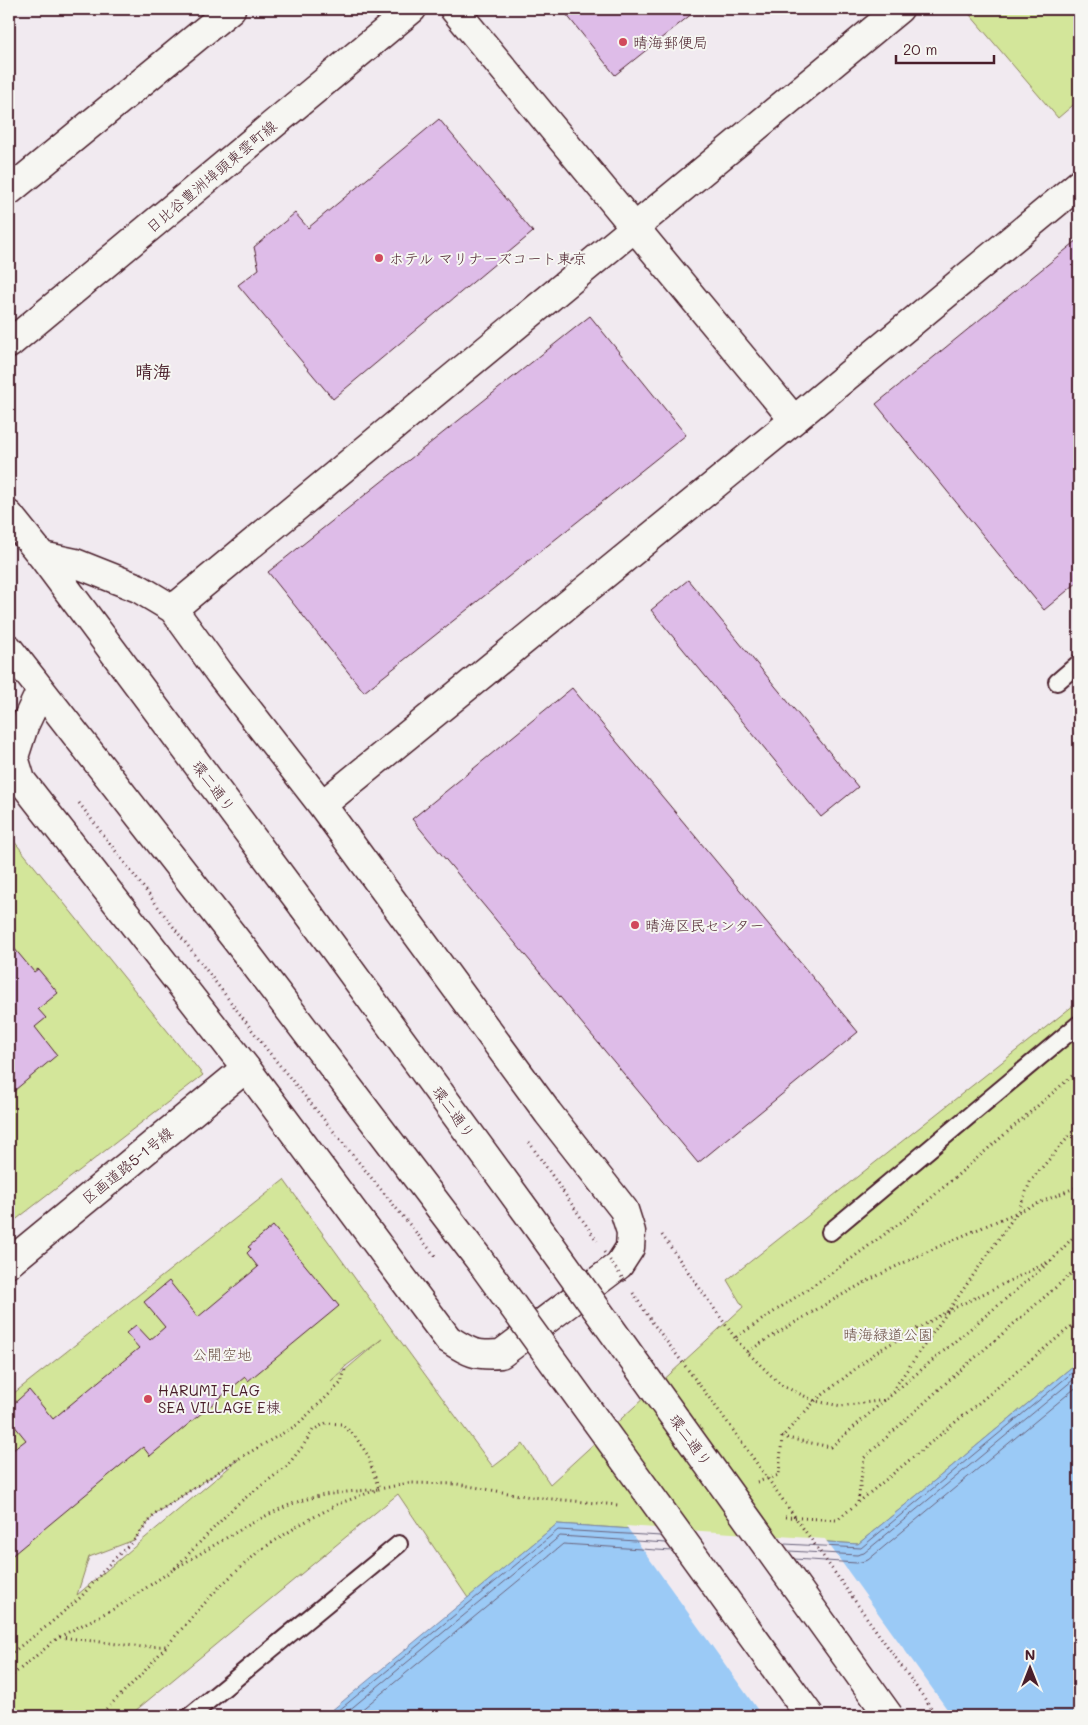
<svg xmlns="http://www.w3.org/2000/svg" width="1088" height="1725" viewBox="0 0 1088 1725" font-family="Mali,'Klee One',sans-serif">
  <rect width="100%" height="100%" fill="#f1eaf0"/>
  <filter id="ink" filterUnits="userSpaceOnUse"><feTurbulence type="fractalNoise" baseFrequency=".02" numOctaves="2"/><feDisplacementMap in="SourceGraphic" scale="10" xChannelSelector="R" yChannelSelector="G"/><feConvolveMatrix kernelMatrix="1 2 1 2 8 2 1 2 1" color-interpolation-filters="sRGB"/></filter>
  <g filter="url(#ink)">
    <path fill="#d3e69a" stroke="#8e8262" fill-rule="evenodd" d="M965,9H1079V100L1058,118Z
      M9,835L203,1075L9,1225Z
      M1079,1001V1361L858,1544L557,1524L468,1598L398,1494L129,1716H9V1397L284,1180L393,1331L493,1467L523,1444L550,1484L743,1307L727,1280ZM382,1339L331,1382L346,1366ZM238,1459V1460L77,1595L89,1557L134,1540L156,1513Z"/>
    <path fill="#9bcaf6" stroke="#7b86a5" d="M1079,1361V1716H325L557,1524L858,1544Z"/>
    <path fill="#f1eaf0" d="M626,1526L825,1539L952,1716H762Z"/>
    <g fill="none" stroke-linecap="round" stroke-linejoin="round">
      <path stroke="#6a637c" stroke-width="1" d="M784,1544L861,1548L1079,1367
        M789,1551L857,1555L864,1553L1079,1375
        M794,1559L857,1563L868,1560L1079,1385
        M332,1716L558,1530L661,1536
        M342,1716L560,1536L666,1543
        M354,1716L563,1544L672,1551"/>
    </g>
    <path fill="#debce8" stroke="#4a1f2b" d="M562,9H698L615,75Z
      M439,119L533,232L333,399L238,285L259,269L254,247L295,213L308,228Z
      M1079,239V581L1044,610L876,404Z
      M590,316L686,435L364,692L268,572Z
      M688,580L858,787L821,817L651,610Z
      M572,688L858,1032L698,1163L412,819Z
      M14,948L34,972L38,969L58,993L38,1009L46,1018L35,1027L57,1055L9,1095V953Z
      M273,1226L339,1306L248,1381L245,1377L150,1456L143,1447L9,1558V1453L26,1440L9,1419V1408L29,1390L53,1419L139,1348L126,1333L136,1325L150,1340L165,1327L144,1302L169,1281L198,1317L258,1267L247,1253L251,1249L248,1247Z"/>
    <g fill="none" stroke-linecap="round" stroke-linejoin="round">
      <g stroke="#4a1f2b" stroke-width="20">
        <path id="lane" d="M1057,682L1079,663
          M830,1232L1079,1024
          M190,1716L399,1544"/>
      </g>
      <g stroke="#4a1f2b" stroke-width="31">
        <path id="secondary" d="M454,9L794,420
          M9,515L42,556L303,906
          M173,609L899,9
          M9,649L244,950
          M41,690L24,726L14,757L21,780L246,1068L448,1339C470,1353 475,1356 501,1354L619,1265L630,1248L631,1232L624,1210L548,1113L322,805L220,674L173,609L138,588L75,563L42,556
          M322,805L794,420L1079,184
          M9,1263L246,1068"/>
      </g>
      <g stroke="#4a1f2b" stroke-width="31">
        <path id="primary" d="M9,191L231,9
          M9,344L412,9"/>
      </g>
      <path stroke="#4a1f2b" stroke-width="3" stroke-dasharray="1 4" stroke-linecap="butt" d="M1079,1125L1031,1180L1018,1211L886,1400L841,1406L815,1401L781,1385L747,1352C795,1322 844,1292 895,1267C955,1238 1018,1212 1079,1186
        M529,1142L597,1241
        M662,1235L735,1338
        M633,1293L652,1322
        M747,1352L735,1338L833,1272L915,1212L1079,1070
        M890,1396L1052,1260L1079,1231
        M782,1437L831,1447L885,1400
        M757,1482L779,1475L782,1437L815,1401L878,1351L948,1311L1052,1260
        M858,1502L864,1458L947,1382L1079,1267
        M785,1517L837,1520L1079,1320
        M60,1637L142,1647L166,1646
        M9,1655L47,1626L81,1597L111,1562L134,1540L156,1513L238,1459L297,1425L341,1383L346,1366
        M9,1669L13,1674
        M9,1678L59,1637L119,1606L174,1569L236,1505L287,1466L303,1446L313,1430L326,1423L341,1424L354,1435L367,1454L379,1489C350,1492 319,1493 292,1504C252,1520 211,1548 174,1569
        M99,1716L141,1675L218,1588L259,1551L301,1524L338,1504L379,1489L409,1483L457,1484L531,1497L618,1505"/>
      <use href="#lane" stroke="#f6f6f2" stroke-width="16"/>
      <use href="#secondary" stroke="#f6f6f2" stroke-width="28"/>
      <use href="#primary" stroke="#f6f6f2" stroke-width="28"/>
      <g stroke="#4a1f2b" stroke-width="31" stroke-linecap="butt">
        <path id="secondary-bridge" d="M303,906L529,1215L889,1716
          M244,950L478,1258L810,1716"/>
      </g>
      <path stroke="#4a1f2b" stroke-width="3" stroke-dasharray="1 4" stroke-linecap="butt" d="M79,803L268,1051L436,1257
        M604,1252L626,1283
        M652,1322L728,1423L937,1716"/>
      <use href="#secondary-bridge" stroke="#f6f6f2" stroke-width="28"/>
    </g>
  </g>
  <g fill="#d1495b" stroke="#f6f6f2" stroke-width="2">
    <circle cx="623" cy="42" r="5"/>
    <circle cx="379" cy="258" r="5"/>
    <circle cx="635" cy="925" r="5"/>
    <circle cx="148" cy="1399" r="5"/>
  </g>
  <g text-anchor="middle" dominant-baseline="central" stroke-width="4" stroke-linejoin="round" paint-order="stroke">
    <g font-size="15" fill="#4a1f2b" stroke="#f6f6f2" text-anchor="start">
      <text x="633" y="42">晴海郵便局</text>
      <text x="389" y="258">ホテル マリナーズコート東京</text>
      <text x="645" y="925">晴海区民センター</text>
      <text x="158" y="1390">HARUMI FLAG<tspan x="158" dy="17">SEA VILLAGE E棟</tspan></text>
    </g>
    <g font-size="15" fill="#4a1f2b" stroke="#f6f6f2">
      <text transform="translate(211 176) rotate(-40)">日比谷豊洲埠頭東雲町線</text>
      <text transform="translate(214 786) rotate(53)">環二通り</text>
      <text transform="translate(454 1112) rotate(54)">環二通り</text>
      <text transform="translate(127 1165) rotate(-39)">区画道路5-1号線</text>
      <text transform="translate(691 1440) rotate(54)">環二通り</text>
    </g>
    <g font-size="15" fill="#6c5147" stroke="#f6f6f2">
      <text x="888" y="1334">晴海緑道公園</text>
      <text x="222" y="1354">公開空地</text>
    </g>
    <g font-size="18" font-weight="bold" fill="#4a1f2b" stroke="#f6f6f2">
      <text x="153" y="371">晴海</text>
    </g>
  </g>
  <rect width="1088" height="1725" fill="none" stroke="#f6f6f2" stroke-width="30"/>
  <rect x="15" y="15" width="1058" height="1695" fill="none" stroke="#4a1f2b" stroke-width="2" filter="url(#ink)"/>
  <g transform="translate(1030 1668)" stroke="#f6f6f2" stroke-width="4" paint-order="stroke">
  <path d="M0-4L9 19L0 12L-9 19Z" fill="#4a1f2b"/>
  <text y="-8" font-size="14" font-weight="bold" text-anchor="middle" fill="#4a1f2b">N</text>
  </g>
  <path d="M896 55v8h98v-8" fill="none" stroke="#4a1f2b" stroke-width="2.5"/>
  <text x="903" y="55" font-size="15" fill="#4a1f2b" stroke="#f6f6f2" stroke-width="4" paint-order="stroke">20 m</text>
</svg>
